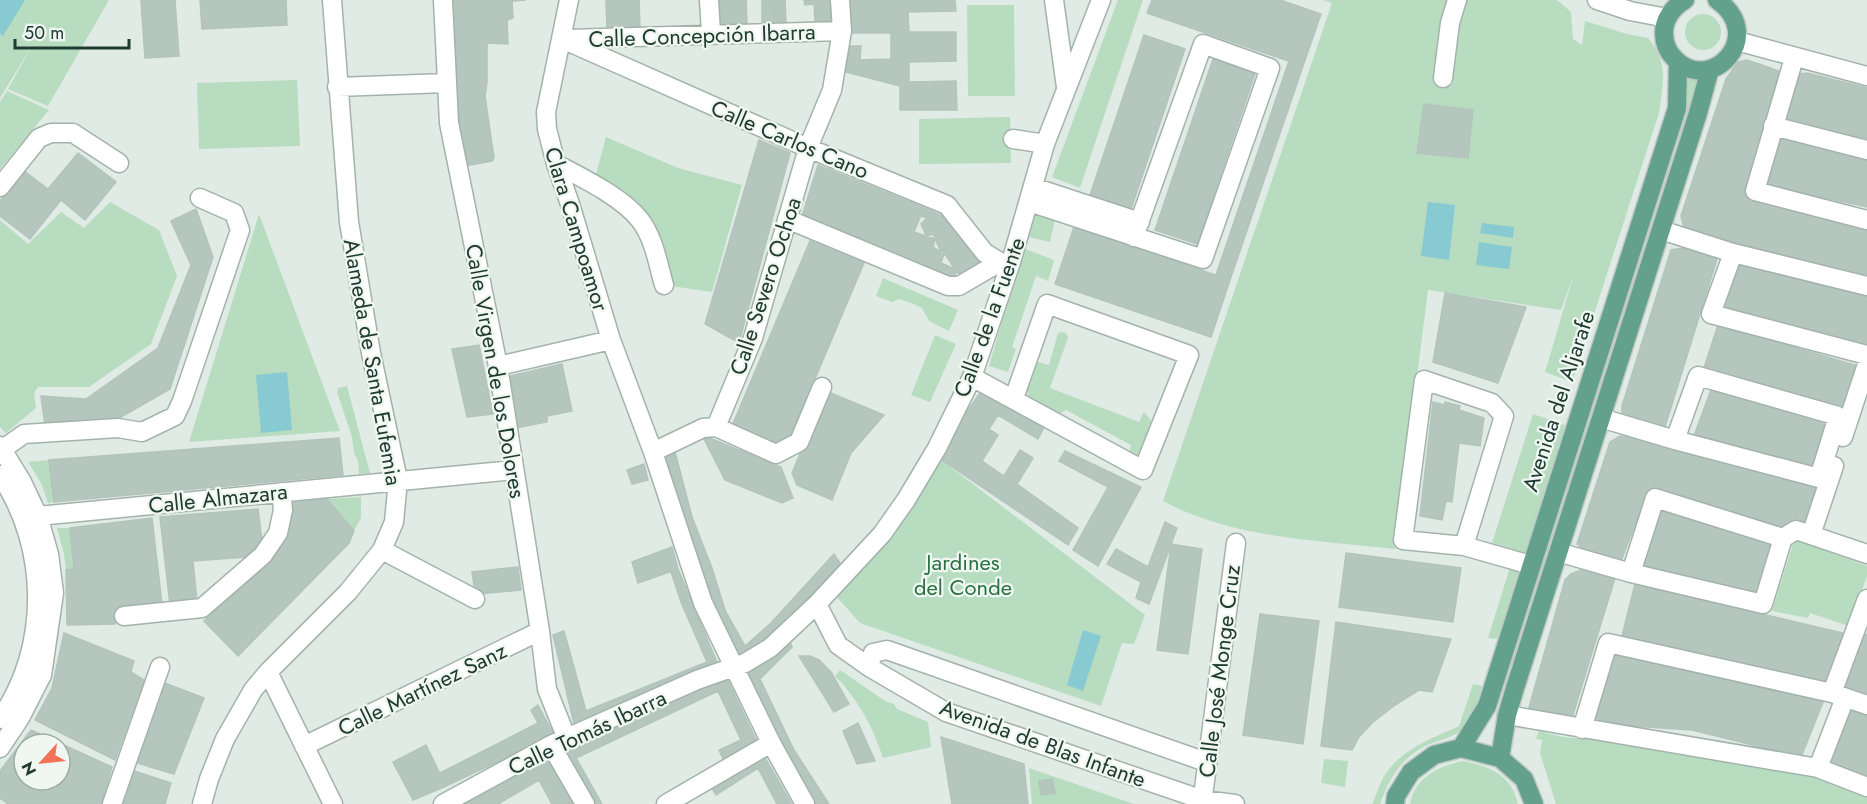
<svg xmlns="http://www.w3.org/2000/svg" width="1867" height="804" viewBox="0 0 1867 804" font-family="Jost,sans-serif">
  <rect width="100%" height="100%" fill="#e0ebe5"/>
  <path fill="#b8dcc0" d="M0,0H109L48,106L8,89L33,44L0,98Z
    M1118,0H1143L1080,188L1052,177Z
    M1323,0H1557L1571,12L1573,39L1582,45L1585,21L1627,34L1648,38C1669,62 1663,83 1659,113L1572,382L1545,372L1574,274L1561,310L1428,290L1395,549C1317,540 1234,539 1163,501L1332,3Z
    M967,5H1014L1015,96H968Z
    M1685 32a18 18 0 1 1 36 0a18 18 0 1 1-36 0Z
    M1688,75L1698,76L1689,111L1490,732L1596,393L1676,147L1686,107Z
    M297,80L300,146L199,149L197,83Z
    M7,91L49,110L0,169V102Z
    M1010,117L1011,163L919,164V119Z
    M606,137L678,168L742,185L712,292L664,285L640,220L593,185Z
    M110,202L159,230L177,276L151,344L89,387H38L34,393L36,408L6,433L0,427V220L28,244L61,212L84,228Z
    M1037,209L1056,215L1050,242L1029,237Z
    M259,214L340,431L189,442Z
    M1023,248L1054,260L1048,281L1036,276L1012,347L1016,349L1008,372L989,366Z
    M883,278L958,310L949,331L929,321L922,308L914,304L899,299L892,302L876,296Z
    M1062,332L1066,333L1068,338L1050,388L1139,422L1144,412L1151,420L1150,428L1138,454L1129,455L1131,445L1066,410L1056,416C1023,395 1023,398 1028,359L1049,365L1058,333Z
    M935,335L956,344L930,402L911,395Z
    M347,386L370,473L359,474L358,461L354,453L352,437L337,392L338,388Z
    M1533,414L1570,427L1527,553L1492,543Z
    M936,456L1145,615L1134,644L1122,643L1101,706L860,623L836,596L903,520Z
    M49,460L54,502L48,503L42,485L28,462Z
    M361,497V518L354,531L327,499Z
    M57,528H70L74,569L66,570L64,554Z
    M1796,535L1824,543L1826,551L1867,566V576L1849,626L1810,613L1808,618L1772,611Z
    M1511,564L1522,570L1499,639L1488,638Z
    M840,670L885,701L894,704L897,709L928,722L931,747L883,758C873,727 858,699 835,676Z
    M1473,684L1482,686C1478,699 1476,715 1467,725C1458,736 1443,739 1430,744C1403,755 1389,778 1380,804H1372C1376,796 1379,786 1383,778C1400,749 1431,739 1459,726Z
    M1539,731L1563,737L1626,742L1807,774L1867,795V804H1556L1540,753L1542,740L1536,739Z
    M1324,759L1348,761L1345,787L1321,783Z
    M1463,761C1489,766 1512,775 1518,804H1410C1415,777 1439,766 1463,761Z
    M1029,768L1134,804H1032Z"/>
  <path fill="#87cad1" d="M0,0H25L3,36L0,34Z
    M1428,202L1455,205L1449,260L1421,256Z
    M1482,223L1514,227L1513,238L1480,233Z
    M1479,242L1512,247L1509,269L1476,265Z
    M287,372L292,430L261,433L256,375Z
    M1083,630L1101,636L1083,691L1067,685Z"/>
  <path fill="#b5c6be" stroke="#b2c4bc" stroke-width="1.5" fill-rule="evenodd" d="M141,0H175L179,56L145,58Z
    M200,0H286L287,25L202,29Z
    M452,0H526L512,1L513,18L507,20L508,44L487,43V82L485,96L494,158L492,161L464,166L457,100Z
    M606,0H639L640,27L607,28Z
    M719,0H746L747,24L720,25Z
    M762,0H774V22L762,23Z
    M774,0H785L786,22H774Z
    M804,0H831L832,21H815L814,4L805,5Z
    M849,0H955L956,11L908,12L909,32H956V61L909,62V82L956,81L957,110H900V86L846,72L850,46H861L860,60L891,59V33H851Z
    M1152,0H1280L1321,14L1303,66L1147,13Z
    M1144,35L1185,49L1131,209L1090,195Z
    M1213,59L1255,74L1197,244L1155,230Z
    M1747,60L1779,71L1748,197L1867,227V278L1694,231L1684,227L1681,216L1726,79L1738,62Z
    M1289,61L1303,66L1230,280L1216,275Z
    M1807,73L1867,88V141L1785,121L1800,74Z
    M1424,104L1473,110L1468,158L1417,153Z
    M1779,138L1867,159V207L1765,185Z
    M759,140L790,153L739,343L705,324Z
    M78,153L116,182L85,220L61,200L30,239L0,216V201L24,171L48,189Z
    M818,165L924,208L914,232L935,239L933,247L944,254L941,263L957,270L953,280L802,216Z
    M924,208L947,218L942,223L924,231L921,224L927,218L921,216Z
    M196,209L213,257L170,389L107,425L46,433L41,396L86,399L158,348L191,265L171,221Z
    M947,218L966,239L941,252L933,234L927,236L924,231L942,223Z
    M1074,227L1230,280L1211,337L1055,284Z
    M966,239L974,250L952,265L943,251Z
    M810,241L864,263L790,438L775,444L732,426Z
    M1683,248L1717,259L1664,430L1622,415V406L1671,250Z
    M974,250L984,263L962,277L952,265Z
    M1739,262L1867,295V346L1723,307Z
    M1445,293L1526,307L1498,383L1433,362Z
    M1718,325L1858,366L1846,409L1703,371Z
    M479,345L493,414L467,417L452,349Z
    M562,364L572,411L547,416V422L515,428L506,377Z
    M982,390L1044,427L1038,439L998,415L989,429L998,435L982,461L1004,476L1020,450L1033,458L1017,484L1078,528L1068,545L936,456Z
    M1711,390L1829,425L1816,467L1694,436Z
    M826,391L884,415L851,453L832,500L797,485L792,473Z
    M1433,402L1445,405V402L1460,406L1459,410L1484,418L1480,446L1459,443L1452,502L1446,501L1442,520L1420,516Z
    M702,435L781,467L793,498L782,503L725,480Z
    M1620,436H1627L1820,485L1809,530H1791L1649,488L1621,561L1584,550L1577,544L1610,442Z
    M339,438L343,475L54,502L49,460Z
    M1065,451L1141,487L1098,566L1073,550L1108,487L1059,461Z
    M675,452L692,517L712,568L725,610L745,646L771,623L834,554L840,563L764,647L740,661L723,627L698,567L665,459Z
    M644,464L648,480L632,484L627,470Z
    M327,499L354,531L349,543L238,656L204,621L270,559L285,533L292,503Z
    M258,509L262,541L246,557L193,561L197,601L170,605L160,517Z
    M1658,509L1774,541L1757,595L1640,564Z
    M152,518L162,604L124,609L115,624L67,625L66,570L74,569L70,528Z
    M1165,522L1177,528L1149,604L1136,598L1141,582L1107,564L1116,549L1148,567Z
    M1171,544L1202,549L1188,654L1157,650Z
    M672,547L678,569L638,583L632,562Z
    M1346,553L1461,568L1453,622L1339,607Z
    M518,567L521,590L478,594L475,592L472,572Z
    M678,569L719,667L576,732L553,635L564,631L586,711L707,662L681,602L671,572Z
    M1581,570L1615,578L1571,721L1528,711L1565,580L1571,574Z
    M1635,584L1847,634L1829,686L1622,636Z
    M1260,614L1319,621L1303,744L1243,735Z
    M1336,622L1451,639L1432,692L1419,690L1395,705L1372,723L1359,737L1352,750L1321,746Z
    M64,633L134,661L131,672L144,680L115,760L35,720L52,688Z
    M1860,633L1867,635V698L1840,690Z
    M788,636L792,647L760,679L794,750L829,804H813L809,798L746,673Z
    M1612,654L1823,702L1801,757L1692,730L1589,723Z
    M799,656H810L819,660L831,672L849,704L834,712Z
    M725,674L758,744L725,763L719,750L741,740L718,691L576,758L602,804H585L557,749Z
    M162,682L204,698L174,774L134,762Z
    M538,705L554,735L446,786L440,773L538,723L531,710Z
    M1846,709L1867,715V778L1825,761Z
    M858,723L875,761L857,764L843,731Z
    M31,730L112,767L101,804H8L0,798V771ZM24,744H60V780H24Z
    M941,737L1024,764L1028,804H952Z
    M426,745L446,786L413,800L393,762Z
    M548,754L576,804H552L539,780L498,804H460Z
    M763,754L791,803L777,804L758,768L716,795L710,785Z
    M131,770L171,783L165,804H120Z
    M1052,779L1055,793L1041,795L1039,781Z"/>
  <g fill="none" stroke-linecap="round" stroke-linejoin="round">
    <g stroke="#a3b3ac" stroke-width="21">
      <path id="minor" d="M443,0L449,123L498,366L540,631L547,689L567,739
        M569,0L546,112L547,129L556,164L570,204L611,340L653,452L703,603L771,743L805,804
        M709,0L711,33
        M1054,0L1066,87
        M1597,0L1630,11L1667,18
        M562,39L808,148L947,205L985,253L1000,262
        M567,39L842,31
        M1737,41L1867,76
        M1794,58L1755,191L1867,220
        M1443,78L1450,23L1457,0
        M337,87L446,83
        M1773,126L1867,150
        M1013,139L1045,144
        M556,164C581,177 622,197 640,220C654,238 658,264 664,285
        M0,187L39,138L51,133H73L119,163
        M1033,187L1140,222
        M1029,202L1203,259L1270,68L1203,44L1134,237
        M787,219L948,286H959L1000,262
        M1661,230L1733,253L1867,286
        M1733,253L1711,314L1867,355
        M498,366L611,340
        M972,377L1143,470L1189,355L1047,304L1014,398
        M1601,418L1675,440L1819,478L1838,416L1698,376L1675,440
        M716,427L776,454L799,442L822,387
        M1843,437L1867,364
        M0,446L22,482L38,516L49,554L54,593L42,675L20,718L0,748
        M0,451L24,434L118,428L142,432L175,416L182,401L240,230L234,213L200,198
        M653,452L703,428L716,427L753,338L808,148L832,90L842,31L840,0
        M0,475C49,547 50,648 0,719
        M38,516L514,470
        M1811,535L1834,466
        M1464,546L1403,540L1424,380L1492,403L1504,416L1464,546L1531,565
        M382,550L475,599
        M1558,552L1631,573L1763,604L1783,538L1796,530L1867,554
        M1631,573L1655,498L1783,538
        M817,604L838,645L869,667L946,712L1203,800L1235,804
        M124,616L202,608L263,555L278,533L283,510L281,492
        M869,667L873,653L887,650L1206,762
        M268,672L333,804
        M1832,693L1867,599
        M1507,715L1818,768L1867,787
        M1582,729L1608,643L1832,693L1867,705
        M551,745L585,804
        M304,746L540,631
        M1818,768L1845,698
        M112,804L160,667
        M202,804L209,779L225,739L253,690L268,672L348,592L382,550L394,522L398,480L371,353L349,222L332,0
        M443,804L551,745L697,680L745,663L770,648L817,604L882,534L906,500L937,448L972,377L1011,262L1045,144L1101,0
        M666,804L771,743
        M1202,804L1236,543"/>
    </g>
    <g stroke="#c1c8c6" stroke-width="21">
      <path id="major" d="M1685,0C1673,7 1664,19 1664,33C1664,43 1667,51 1674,58C1710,97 1768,36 1717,0
        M1461,748L1487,706L1677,108L1678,62
        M1500,758L1507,715L1515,688L1698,113L1710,69
        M1395,804L1396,796L1411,772L1434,755L1461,748L1500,758L1524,779L1534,804"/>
    </g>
    <use href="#minor" stroke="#fff" stroke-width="18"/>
    <use href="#major" stroke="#64a18d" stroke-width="18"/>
  </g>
  <g text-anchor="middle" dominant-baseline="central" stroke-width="4.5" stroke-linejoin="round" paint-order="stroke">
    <g font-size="22" fill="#203b32" stroke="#f0f7f3">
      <text transform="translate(702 35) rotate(-2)">Calle Concepción Ibarra</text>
      <text transform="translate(790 139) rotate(23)">Calle Carlos Cano</text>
      <text transform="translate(577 229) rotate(73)">Clara Campoamor</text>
      <text transform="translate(765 286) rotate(-72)">Calle Severo Ochoa</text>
      <text transform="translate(989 317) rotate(-70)">Calle de la Fuente</text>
      <text transform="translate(373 362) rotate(80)">Alameda de Santa Eufemia</text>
      <text transform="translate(496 371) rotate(80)">Calle Virgen de los Dolores</text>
      <text transform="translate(1558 401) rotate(-72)">Avenida del Aljarafe</text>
      <text transform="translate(218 498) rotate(-6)">Calle Almazara</text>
      <text transform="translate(1219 671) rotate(-83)">Calle José Monge Cruz</text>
      <text transform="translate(422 689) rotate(-26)">Calle Martínez Sanz</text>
      <text transform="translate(587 732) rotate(-25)">Calle Tomás Ibarra</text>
      <text transform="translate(1043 743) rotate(20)">Avenida de Blas Infante</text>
    </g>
    <g font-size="22" fill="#2a7242" stroke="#f0f7f3">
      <text x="963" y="562">Jardines<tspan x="963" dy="25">del Conde</tspan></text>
    </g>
  </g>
  <g transform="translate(42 762) rotate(243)"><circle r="28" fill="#f0f7f3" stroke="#9daca6" stroke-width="1.5"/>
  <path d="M0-4.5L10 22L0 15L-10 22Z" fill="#f37256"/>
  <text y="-9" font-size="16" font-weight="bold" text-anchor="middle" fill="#203b32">N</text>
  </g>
  <path d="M15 39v9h114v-9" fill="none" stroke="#203b32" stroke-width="3"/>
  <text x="24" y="39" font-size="18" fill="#203b32" stroke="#f0f7f3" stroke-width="4.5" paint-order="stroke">50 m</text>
</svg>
